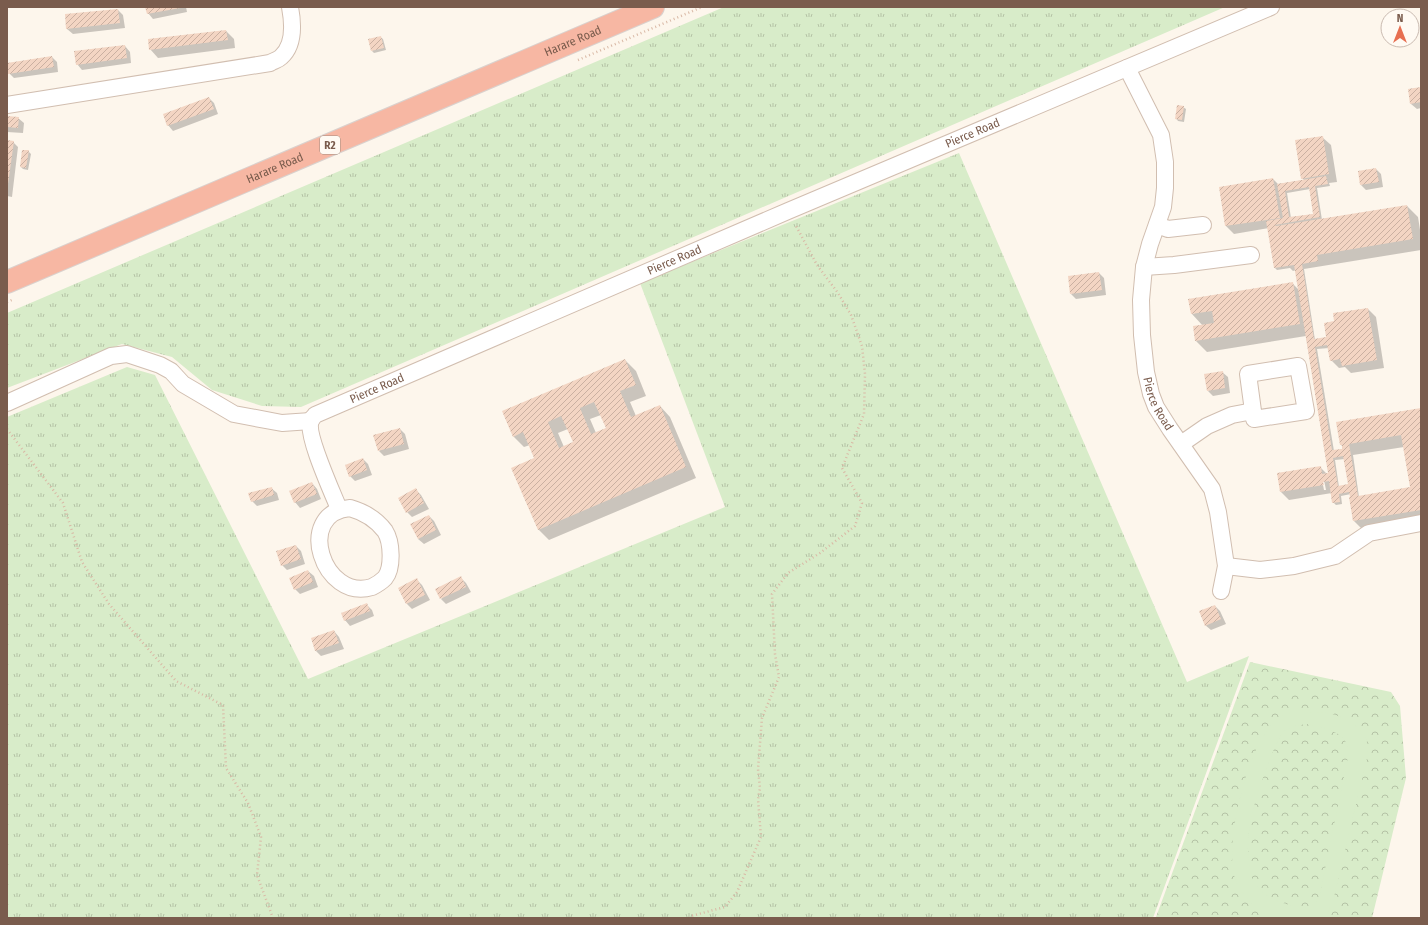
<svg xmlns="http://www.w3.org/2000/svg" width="1428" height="925" viewBox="0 0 1428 925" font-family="'Fira Sans Condensed',sans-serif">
  <defs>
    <pattern id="grass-tufts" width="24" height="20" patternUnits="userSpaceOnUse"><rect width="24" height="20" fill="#d8ecc9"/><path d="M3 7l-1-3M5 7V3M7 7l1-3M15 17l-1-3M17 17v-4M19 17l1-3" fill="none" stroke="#b4c2a5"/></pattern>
    <pattern id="park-crowns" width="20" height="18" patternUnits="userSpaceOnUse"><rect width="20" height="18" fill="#d8ecc9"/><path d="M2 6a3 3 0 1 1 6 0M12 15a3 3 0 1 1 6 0" fill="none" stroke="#b4c2a5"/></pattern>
    <pattern id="building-hatch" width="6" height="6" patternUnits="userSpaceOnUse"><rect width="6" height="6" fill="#f3d5c3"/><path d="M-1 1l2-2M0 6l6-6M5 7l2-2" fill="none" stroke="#cab0a1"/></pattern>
  </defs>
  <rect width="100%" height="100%" fill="#fdf6ec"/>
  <path fill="url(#grass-tufts)" d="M724,7H1225L301,407L262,406L212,390L172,357L122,344L7,388V313Z
    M959,153L1187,682L1249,656L1153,918H7V417L127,367L155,375L308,679L725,507L640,283Z"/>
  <path fill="url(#park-crowns)" d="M1250,662L1391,692L1400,706L1406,778L1372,918H1161L1156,917Z"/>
  <path fill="#d8ecc9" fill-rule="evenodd" d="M1298,713C1307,713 1317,711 1326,713C1339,714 1358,725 1365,736C1368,742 1368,748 1368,754L1334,897L1326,918C1314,918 1302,918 1290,918C1285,918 1279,919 1275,918C1256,911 1239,894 1234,875C1225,840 1249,733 1283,715C1287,713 1294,713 1298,713ZM1307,724C1320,726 1344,731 1348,747C1348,750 1348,754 1348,757L1320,894L1316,903L1310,908C1286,906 1262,900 1251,876C1250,873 1250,868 1249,864C1245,835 1253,806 1263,778C1266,769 1278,737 1284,731C1291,726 1299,725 1307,724Z"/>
  <path fill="#0003" fill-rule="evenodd" d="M146,7H186L187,12L153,19L148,13Z
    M118,10L123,15L125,28L73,34L67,29Z
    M226,31L234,39L235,48L158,58L150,49Z
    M380,37L383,39L386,50L374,53L372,51Z
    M125,46L130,52L131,63L82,70L77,64Z
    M52,57L57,62L58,72L14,78L9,73Z
    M1421,88V108L1417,109L1411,104L1409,89Z
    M209,98L214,103L218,114L173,131L168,125Z
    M1183,107L1186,109L1184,122L1178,121L1176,118Z
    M7,117L18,118L24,123L23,133L7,132Z
    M1322,137L1331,145L1337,182L1329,183L1330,186L1317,188L1322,220L1407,206L1418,217L1421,236V250L1304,269L1315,340L1326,338L1335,322L1368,309L1376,317L1384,368L1351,373L1345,367L1339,368L1331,360L1329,348L1317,349L1334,451L1343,449L1341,444L1421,409V522L1364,531L1353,520L1351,494L1341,496L1342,504L1336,505L1333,502L1332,493L1289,500L1281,492L1278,474L1320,467L1329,476L1306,336L1207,352L1196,341L1194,327L1203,326L1192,314L1293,284L1299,290L1296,270L1293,271L1290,268L1277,270L1275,268L1269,228L1234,234L1226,226L1273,179L1278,184L1304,180L1302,178ZM1310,189L1315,214L1291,218L1287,193ZM1404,447L1411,488L1359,497L1353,455ZM1345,459L1349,485L1339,487L1335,460ZM1321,475H1323L1326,490H1324Z
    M7,141L13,142L18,147L12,197L7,196Z
    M28,151L31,154L28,170L23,169L21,167Z
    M1376,169L1381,174L1383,187L1366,190L1361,185Z
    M1099,273L1104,278L1106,295L1076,299L1071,294Z
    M625,360L636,371L646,396L630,402L636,416L660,406L670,417L696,478L549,540L538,529L536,458L530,445L524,447L513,436ZM601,415L607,428L596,433L590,419ZM568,429L574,442L564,447L558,433Z
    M1222,372L1228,377L1230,393L1213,396L1208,391Z
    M400,429L405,434L409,449L384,456L379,451Z
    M363,459L368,464L372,475L355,481L350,476Z
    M312,483L317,489L321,499L300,508L295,502Z
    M271,488L277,493L279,500L257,506L252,501Z
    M416,490L421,495L429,509L412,517L407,512Z
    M429,516L434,521L441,535L424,544L418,539Z
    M296,546L301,551L305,564L287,570L282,565Z
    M308,571L314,576L318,587L300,594L295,589Z
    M461,578L466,583L471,592L446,604L441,599Z
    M417,580L422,585L430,600L412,609L407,604L399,588Z
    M366,604L372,610L374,616L350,626L345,620Z
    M1215,606L1220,611L1226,624L1211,630L1205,625Z
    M334,631L339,637L344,649L321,656L316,651L312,639Z"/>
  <path fill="url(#building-hatch)" fill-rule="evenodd" d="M145,7H180V8L147,14Z
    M118,9L120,23L66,29L65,14Z
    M226,30L228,40L149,50L148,39Z
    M381,36L384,48L371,51L368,39Z
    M125,45L127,58L76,65L74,51Z
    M52,56L54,67L8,74L7,63Z
    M1421,87V102L1410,104L1408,89Z
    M209,97L214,109L167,126L163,114Z
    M1177,105L1184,106L1182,120L1175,119Z
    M7,116L19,117L18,128L7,127Z
    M1323,136L1329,174L1301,179L1295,140Z
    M7,140L14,141L8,184H7Z
    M22,150H29L26,168L20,167Z
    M1376,168L1379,182L1360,185L1358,171Z
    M1326,176L1328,184L1315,186L1320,217L1275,225L1276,226L1407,205L1413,239L1317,255L1318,261L1302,264L1314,339L1326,337L1324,323L1334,321L1333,313L1368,308L1377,360L1342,366L1340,359L1330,361L1327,345L1315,347L1332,450L1342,449V445H1340L1336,422L1421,408V510L1353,521L1349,497H1350L1349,492L1339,494L1340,502L1332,503L1329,481L1323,482L1324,485L1280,492L1277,473L1321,466L1322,474L1328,473L1294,265L1274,268L1266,221L1283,218L1277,184ZM1309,187L1313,214L1289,217L1285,191ZM1401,435L1410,487L1358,496L1349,444ZM1343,456L1348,484L1338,486L1333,458Z
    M1273,178L1280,218L1225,226L1219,187Z
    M1099,272L1102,290L1070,294L1068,276Z
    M1293,282L1300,324L1195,341L1193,326L1214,323L1212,311L1191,314L1188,299Z
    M625,359L636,385L620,391L631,417L660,405L686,467L538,530L511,468L534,458L523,432L513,437L502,411ZM594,402L606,428L591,434L580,408ZM561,416L573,442L559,448L548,422Z
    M1223,371L1225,388L1207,391L1204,374Z
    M400,428L404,444L378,451L373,435Z
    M363,458L367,470L349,477L345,465Z
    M312,482L317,494L294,503L289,491Z
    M272,487L274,495L251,502L248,493Z
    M416,488L424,503L406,513L398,498Z
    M429,515L436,530L418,539L410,524Z
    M296,545L301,559L281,566L276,551Z
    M308,570L313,582L294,590L289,578Z
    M461,576L466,587L440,599L435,589Z
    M417,578L425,595L406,604L398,588Z
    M367,603L370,611L344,621L341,613Z
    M1215,605L1221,619L1205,626L1199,611Z
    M334,630L339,643L315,651L311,638Z"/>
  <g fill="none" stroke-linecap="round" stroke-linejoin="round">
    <g stroke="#d1beb0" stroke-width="18">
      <g id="minor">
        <path id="s1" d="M1127,68L1161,135L1165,162V188L1163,207L1150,244L1144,267L1141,300L1142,335L1146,372L1151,394L1156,407L1170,429L1212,489L1218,512L1226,566L1221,591"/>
        <path d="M7,105L270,63C273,61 278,60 281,57C295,45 293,23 290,7"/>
        <path d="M1157,225L1168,229L1203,225"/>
        <path d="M1144,267L1174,265L1251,255"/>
        <path d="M7,403L111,356L127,354L160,365L171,371L183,384L234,414L282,423L311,421"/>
        <path d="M1181,444L1207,426L1232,415L1253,411L1248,374L1298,366L1306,411L1254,419L1253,411"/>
        <path d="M350,508C364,512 376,519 385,531C392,542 393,568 385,578C382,581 376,585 372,587C323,602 294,513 350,508Z"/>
        <path id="s2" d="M339,509C333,494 305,433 311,420C312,418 314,417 315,415L788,211L1271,7"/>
        <path d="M1226,566L1260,570L1294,566L1335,556L1369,533L1421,523"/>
      </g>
    </g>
    <g stroke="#dad1cd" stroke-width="24">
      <g id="highway">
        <path id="s3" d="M7,282L653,7"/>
      </g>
    </g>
    <path stroke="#d9b8a5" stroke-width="2.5" stroke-dasharray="1 3" stroke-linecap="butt" d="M578,60L702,7
      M7,302L14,299
      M7,429L63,503L82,562L109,604L176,681L223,705L226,768L248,803L261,837L257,875L273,918
      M689,918L691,916L725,907L737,892L761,837L758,799L760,788L758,769L762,718L779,677L775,654L772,594L788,573L820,553L855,526L862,503L842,468L864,414L865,374L862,346L851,315L838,293L817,265L795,224"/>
    <use href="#minor" stroke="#fff" stroke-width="16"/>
    <use href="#highway" stroke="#f7b7a3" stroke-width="22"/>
  </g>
  <g text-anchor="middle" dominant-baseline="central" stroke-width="3.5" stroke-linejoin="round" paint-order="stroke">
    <rect fill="#fffaf3" stroke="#a28b7f" stroke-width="1" x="320" y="136" width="20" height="18" rx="3"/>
    <g font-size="11" font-weight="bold" fill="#7a5c4d">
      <text x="330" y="145">R2</text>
    </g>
    <g font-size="12" fill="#7a5c4d" stroke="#fffaf3">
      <text stroke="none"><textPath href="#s3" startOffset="615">Harare Road</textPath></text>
      <text stroke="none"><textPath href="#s2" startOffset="816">Pierce Road</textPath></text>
      <text stroke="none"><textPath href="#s3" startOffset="291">Harare Road</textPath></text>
      <text stroke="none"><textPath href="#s2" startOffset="492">Pierce Road</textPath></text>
      <text stroke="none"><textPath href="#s2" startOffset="168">Pierce Road</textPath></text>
      <text stroke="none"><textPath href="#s1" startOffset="350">Pierce Road</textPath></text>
    </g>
  </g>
  <rect width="1428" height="925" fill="none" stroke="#7a5c4d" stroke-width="16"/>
  <g transform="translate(1400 28)"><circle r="19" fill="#fffaf3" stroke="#cabbb1"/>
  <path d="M0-3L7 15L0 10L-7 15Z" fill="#e76f51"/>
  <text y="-6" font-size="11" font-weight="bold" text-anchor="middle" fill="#7a5c4d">N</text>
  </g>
</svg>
